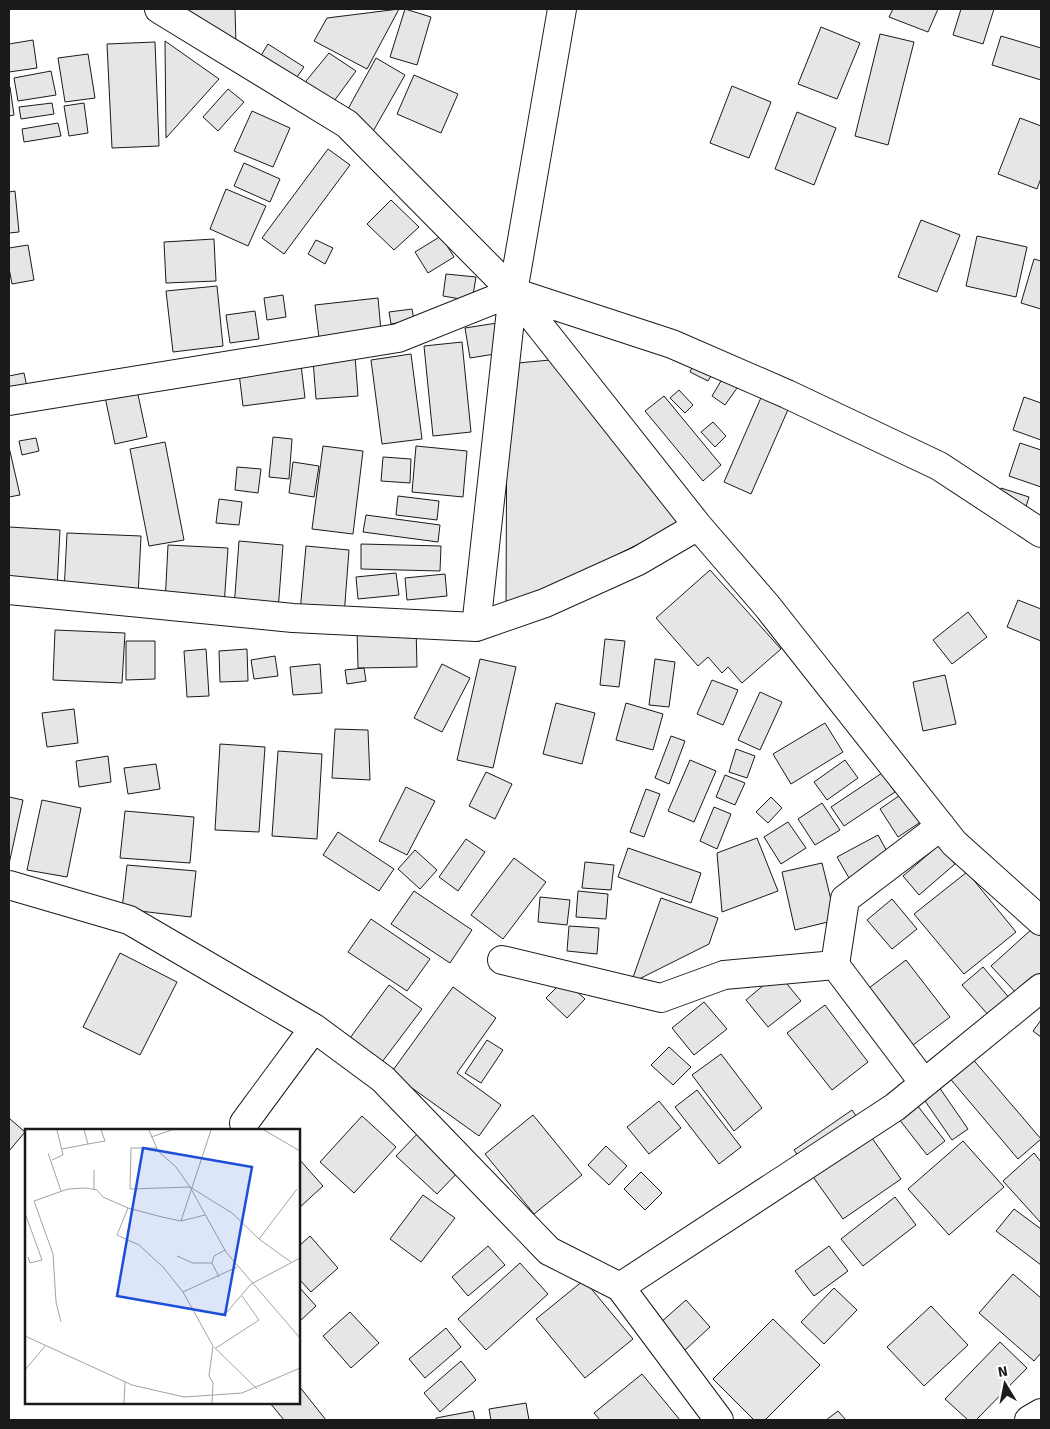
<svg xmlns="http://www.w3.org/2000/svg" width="1050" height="1429" viewBox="0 0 1050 1429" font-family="Signika,sans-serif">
  <rect width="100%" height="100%" fill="#fff"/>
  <path fill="#e6e6e6" stroke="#1a1a1a" d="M179,9H235L236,44Z
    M399,9L367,69L314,41L327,18Z
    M405,9L431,17L417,65L390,57Z
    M893,9H938L928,32L889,17Z
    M961,9H994L983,44L953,35Z
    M821,27L860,43L837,99L798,84Z
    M880,34L914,42L888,145L855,136Z
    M1001,36L1041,48V80L992,65Z
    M33,40L37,68L9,72V44Z
    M165,41L219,79L166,138Z
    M155,42L159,146L112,148L107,44Z
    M268,44L304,67L292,84L257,62Z
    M329,53L356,71L329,108L302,86Z
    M88,54L95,98L65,102L58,58Z
    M376,58L405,75L371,135L343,118Z
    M51,71L56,95L18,101L14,78Z
    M414,75L458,94L441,133L397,114Z
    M732,86L771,102L749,158L710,143Z
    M9,87H10L14,115L9,116Z
    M228,89L244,102L218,131L203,117Z
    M52,103L54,114L21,119L19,107Z
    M84,103L88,133L69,136L64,106Z
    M252,111L290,128L273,167L234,151Z
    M797,112L836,128L814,185L775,169Z
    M1020,118L1041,126V178L1037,189L998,174Z
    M58,123L61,136L24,142L22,129Z
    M328,149L350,165L284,254L262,238Z
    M244,163L280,179L270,202L234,186Z
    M226,189L266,206L248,246L210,229Z
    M15,191L19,232L9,233V192Z
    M391,200L419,227L394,250L367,224Z
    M921,220L960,235L937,292L898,277Z
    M441,236L454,257L428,273L415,252Z
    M977,236L1027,247L1016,297L966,286Z
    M214,239L216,281L166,283L164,242Z
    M316,240L333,248L325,264L308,254Z
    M28,245L34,280L12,284L9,268V248Z
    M1034,259L1041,261V309L1021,303Z
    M446,274L476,277L472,301L443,296Z
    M217,286L223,346L173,352L166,291Z
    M283,295L286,317L267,320L264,298Z
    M378,298L381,331L319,338L315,305Z
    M412,309L414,320L391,324L389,312Z
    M255,311L259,339L230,343L226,315Z
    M497,323L501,353L470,358L465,328Z
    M462,342L471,432L433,436L424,346Z
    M411,354L422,439L382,444L371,360Z
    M355,356L358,396L316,399L313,360Z
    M561,359L682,522L506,611L507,364Z
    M696,359L715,369L708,381L690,372Z
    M301,365L305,398L243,406L239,373Z
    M727,371L742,381L725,405L712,396Z
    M24,373L27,387L10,390L9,376Z
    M137,390L147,437L115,444L105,397Z
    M679,390L693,405L685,413L670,398Z
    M763,393L790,405L751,494L724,482Z
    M664,396L721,465L703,481L645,411Z
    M1024,397L1041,403V440L1013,430Z
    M713,422L726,436L715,447L701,432Z
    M273,437L292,439L289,479L269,477Z
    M36,438L39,451L22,455L19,441Z
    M165,442L184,540L149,546L130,449Z
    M1020,443L1041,450V487L1009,476Z
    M323,446L363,451L353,534L312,529Z
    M416,446L467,451L463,497L412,492Z
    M9,447L20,495L9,497Z
    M383,457L411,459L410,483L381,481Z
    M293,462L319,466L314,497L289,493Z
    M237,467L261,469L258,493L235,490Z
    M1001,488L1029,497L1022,520L994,512Z
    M398,496L439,501L437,520L396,515Z
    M219,499L242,502L239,525L216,523Z
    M366,515L440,525L438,542L363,532Z
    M9,527L60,530L57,588L9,585Z
    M67,533L141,536L138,596L64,592Z
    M239,541L283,545L278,611L234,608Z
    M361,544L441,546L440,571L361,569Z
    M168,545L228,548L224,606L165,603Z
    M306,546L349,550L344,616L300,612Z
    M710,570L781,649L742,683L728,667L722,673L708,657L698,666L656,618Z
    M396,573L399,595L358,599L356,577Z
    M445,574L447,596L407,600L405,578Z
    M1018,600L1041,609V641L1007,627Z
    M968,612L987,637L952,664L933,640Z
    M416,627L417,667L358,668L357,629Z
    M55,630L125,633L122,683L53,680Z
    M605,639L625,641L619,687L600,685Z
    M126,641H155V679L126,680Z
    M206,649L209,696L187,697L184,651Z
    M247,649L248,681L220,682L219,651Z
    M275,656L278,676L254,679L251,660Z
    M480,659L516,667L493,768L457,760Z
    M655,659L675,662L669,707L649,705Z
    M320,664L322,693L293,695L290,667Z
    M442,664L470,678L442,732L414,718Z
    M364,668L366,681L347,684L345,670Z
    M945,675L956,724L923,731L913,682Z
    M712,680L738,690L723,725L697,714Z
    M760,692L782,702L760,750L738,740Z
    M556,703L595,713L582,764L543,754Z
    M626,703L663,714L653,750L616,740Z
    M74,709L78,743L47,747L42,713Z
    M825,723L843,752L791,784L773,754Z
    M335,729L368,730L370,780L332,778Z
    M671,736L685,741L669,784L655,778Z
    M220,744L265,747L259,832L215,830Z
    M736,749L755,756L747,778L729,772Z
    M278,751L322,754L317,839L272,836Z
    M108,756L111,782L79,787L76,761Z
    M690,760L716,771L694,822L668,811Z
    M845,760L858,778L827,800L814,782Z
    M156,764L160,789L128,794L124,768Z
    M486,772L512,784L495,819L469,806Z
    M882,773L895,792L844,826L831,807Z
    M725,775L745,783L735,805L716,797Z
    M406,787L435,801L407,855L379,841Z
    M646,789L660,794L644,837L630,832Z
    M903,793L922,821L898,837L880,809Z
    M9,797L23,800L9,864Z
    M771,797L782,808L768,823L756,812Z
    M42,800L81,808L67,877L27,870Z
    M822,803L840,830L815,845L798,819Z
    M714,807L731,814L717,849L700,841Z
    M125,811L194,817L190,863L120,858Z
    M788,822L806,848L781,864L764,837Z
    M338,832L394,869L379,891L323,855Z
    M878,835L889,855L849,878L837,857Z
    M757,838L778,891L722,912L717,853Z
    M466,839L485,852L458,891L439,877Z
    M939,845L955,864L919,895L903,876Z
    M628,848L701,873L691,903L618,877Z
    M415,850L437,870L420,889L398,869Z
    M514,858L546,882L503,939L471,915Z
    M585,862L614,865L611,890L582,888Z
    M822,863L836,920L795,930L782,872Z
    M127,865L196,871L191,917L122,909Z
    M967,872L1016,932L964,974L914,914Z
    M414,891L472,930L450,963L391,924Z
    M578,891L608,894L606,919L576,917Z
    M540,897L570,900L567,925L538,922Z
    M661,898L718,918L709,944L631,983Z
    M892,899L917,929L892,949L867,920Z
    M371,919L430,959L407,991L348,952Z
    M569,926L599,928L597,954L567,951Z
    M1033,928L1041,937V973L1018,995L991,966Z
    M120,953L177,982L140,1055L83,1027Z
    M906,960L950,1017L913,1045L869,988Z
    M983,967L1011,1000L990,1017L962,985Z
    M778,973L801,1001L768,1027L746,1000Z
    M564,980L585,999L567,1018L546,998Z
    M389,985L422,1009L379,1066L347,1042Z
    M453,987L496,1018L457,1073L501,1105L479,1136L391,1073Z
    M704,1002L727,1029L694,1055L672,1028Z
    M825,1005L868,1062L832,1090L787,1033Z
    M1041,1020V1037L1033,1031Z
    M487,1040L503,1050L481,1083L465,1073Z
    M669,1047L691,1067L673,1085L651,1065Z
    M721,1054L762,1108L734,1131L692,1075Z
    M970,1056L1041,1139L1018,1159L947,1075Z
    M939,1087L968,1129L952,1140L923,1098Z
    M697,1090L741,1147L719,1164L675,1107Z
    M906,1091L945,1141L927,1155L888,1105Z
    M659,1101L681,1128L649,1154L627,1127Z
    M852,1110L901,1179L843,1219L794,1150Z
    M533,1115L582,1175L534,1214L485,1154Z
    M362,1116L396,1147L354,1193L320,1162Z
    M9,1118L25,1132L9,1151Z
    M421,1130L462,1168L437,1194L396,1156Z
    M963,1141L1004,1187L949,1235L908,1189Z
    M606,1146L627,1166L609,1185L588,1165Z
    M1034,1153L1041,1162V1223L1003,1181Z
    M299,1159L323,1186L299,1208Z
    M641,1172L662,1193L645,1210L624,1189Z
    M423,1195L455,1218L421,1262L390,1239Z
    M895,1197L916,1225L863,1266L841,1239Z
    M1014,1209L1041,1229V1265L996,1231Z
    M310,1236L338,1268L311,1292L299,1279V1246Z
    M488,1246L505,1265L468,1296L452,1277Z
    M829,1246L848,1271L814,1296L795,1271Z
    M520,1263L548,1294L486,1350L458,1319Z
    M1013,1274L1041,1298V1353L1034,1361L979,1313Z
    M584,1280L633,1339L585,1378L536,1319Z
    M299,1287L316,1306L299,1322Z
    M834,1288L857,1310L824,1344L801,1322Z
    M686,1300L710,1327L685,1350L660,1323Z
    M931,1306L968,1345L924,1386L887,1347Z
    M350,1312L379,1343L351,1368L323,1336Z
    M773,1319L820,1365L765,1420H754L713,1379Z
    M446,1328L461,1347L425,1378L409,1359Z
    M1000,1342L1027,1368L976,1420H968L945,1399Z
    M461,1361L476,1380L440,1412L424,1393Z
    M642,1374L680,1420H600L594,1413Z
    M299,1386L326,1420H284L270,1403H299Z
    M526,1403L529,1420H491L489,1409Z
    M473,1411L475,1420H436V1418Z
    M838,1411L846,1420H826Z"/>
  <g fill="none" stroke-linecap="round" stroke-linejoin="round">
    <g stroke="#1a1a1a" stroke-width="30">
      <path id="minor" d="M159,9L347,124L513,292L698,526L767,606L954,843L1041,921
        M9,401L398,338L513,292L672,344L787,394L939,466L1041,533
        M9,590L293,618L476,627L545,603L638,561L698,526
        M476,627L513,292L562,9
        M9,885L129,920L314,1028L383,1079L549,1251L620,1287L719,1420
        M502,960L661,998L724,975L835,965
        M924,1083L835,965L845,899L941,826
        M244,1123L314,1028
        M620,1287L895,1107L1041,988
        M1029,1420L1041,1413"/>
    </g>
    <use href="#minor" stroke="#fff" stroke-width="28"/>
  </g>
  <g transform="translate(25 1129)">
    <rect width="275" height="275" fill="#fff"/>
    <path fill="none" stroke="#a3a3a3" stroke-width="1" d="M124,1L133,22L151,38L165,58L201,123L275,209M239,1L275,22M126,8L147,1M63,15L80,12L76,1M132,19H106L105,60L165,58L207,84L234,110L266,133M37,20L63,15L59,1M23,24L36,62M27,31L38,26L32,1M69,60V41M103,79L92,106L114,116L138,138L158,163L188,217L184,247L188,254L187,274M0,84L17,131L5,134L3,128M156,92L186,1M234,110L272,60M152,127L168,134H187M194,148L187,134L189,127L200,121M158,163L212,138M194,186L202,183L226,155L275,129M36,193L31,173L28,125L9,72L43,60L61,59L72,61L78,68L103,79L137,88L156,92L180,86M0,207L107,256L159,268L217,264L275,239M189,218L232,260M191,219L234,191L217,167M0,241L20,217M99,274L100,253"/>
    <path fill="#1d4ed8" fill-opacity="0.15" stroke="#1d4ed8" stroke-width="2.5" d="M118,19L227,38L200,186L92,167Z"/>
    <rect width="275" height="275" fill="none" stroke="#1a1a1a" stroke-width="2.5"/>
  </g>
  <rect width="1050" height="1429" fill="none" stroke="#1a1a1a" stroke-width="20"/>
  <g transform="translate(1005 1384) rotate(350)" stroke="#ffffff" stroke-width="4" paint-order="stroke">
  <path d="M0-4L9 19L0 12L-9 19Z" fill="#1a1a1a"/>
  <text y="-8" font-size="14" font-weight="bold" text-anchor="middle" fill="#1a1a1a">N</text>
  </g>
</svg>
